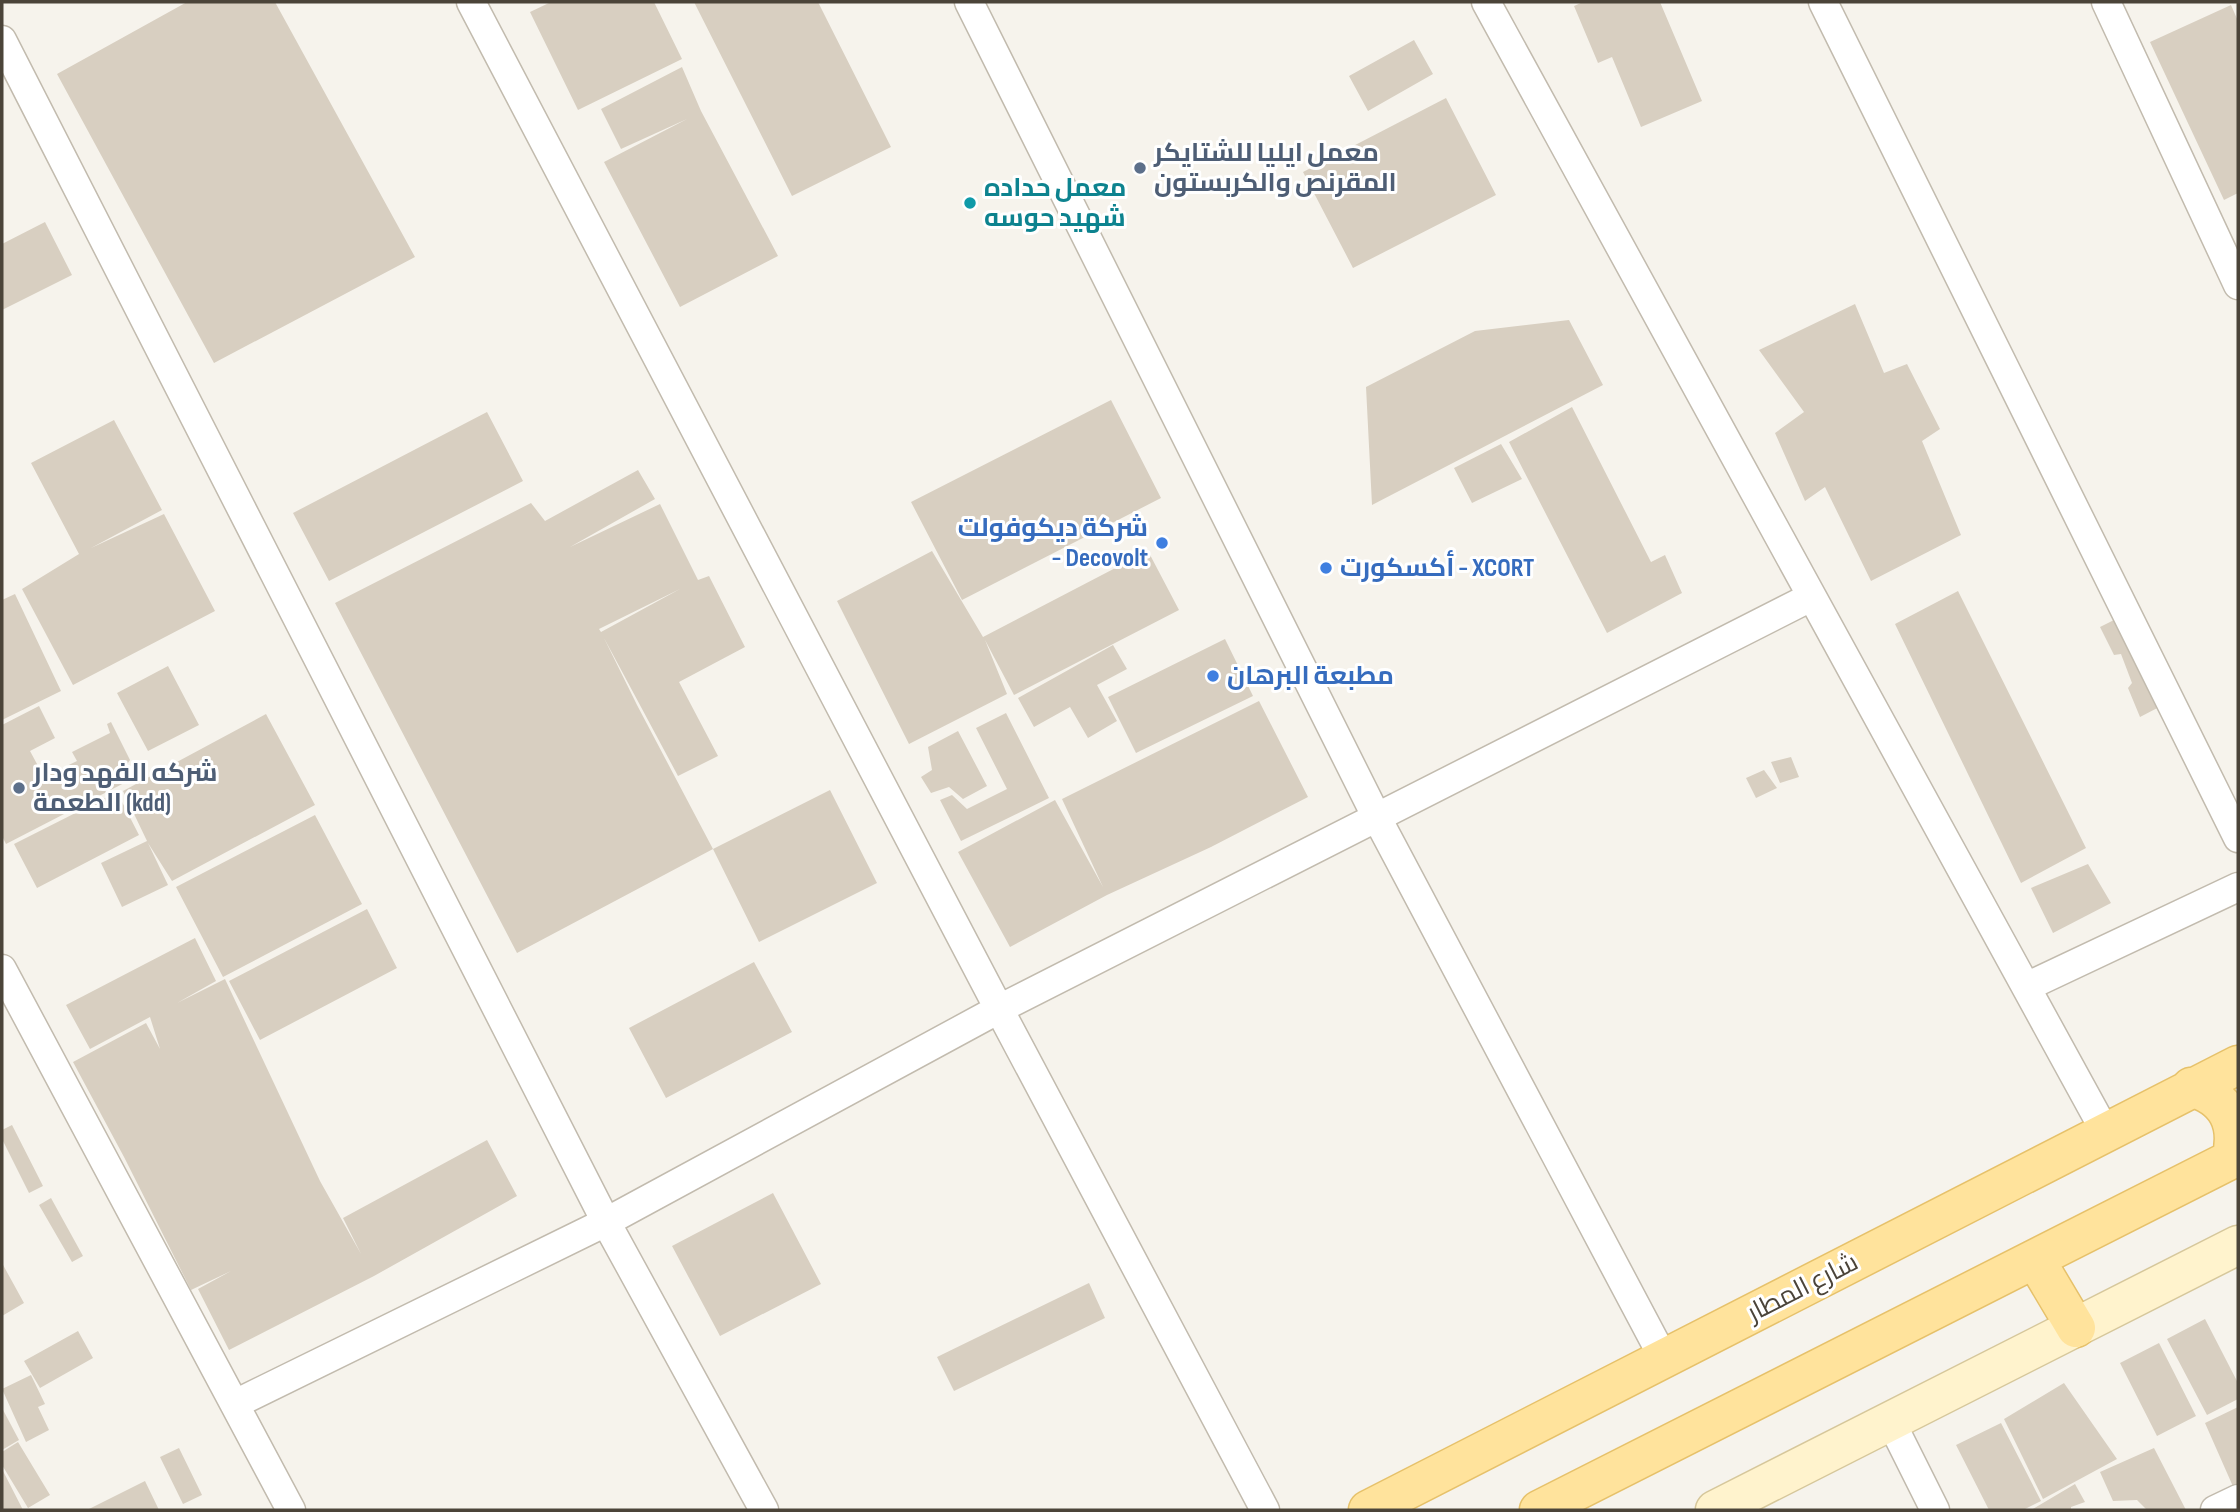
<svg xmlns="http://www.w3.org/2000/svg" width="2240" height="1512" viewBox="0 0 2240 1512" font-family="'Sofia Sans Condensed',Cairo,sans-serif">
  <rect width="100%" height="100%" fill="#f6f3ec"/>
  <path fill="#d8cfc1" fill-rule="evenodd" d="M187,2H275L415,257L214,363L57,74Z
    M551,2H654L682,59L578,110L530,12Z
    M694,2H818L891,147L792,196Z
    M1583,2H1660L1702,101L1641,127L1612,57L1598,63L1574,6Z
    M2231,5L2238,21V193L2224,200L2150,42Z
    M1414,40L1433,74L1368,111L1349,76Z
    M682,67L701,111L778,256L680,307L604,162L687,119L621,149L601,109Z
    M1446,98L1496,195L1353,268L1303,172Z
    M45,222L72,275L2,310V244Z
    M1855,304L1884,373L1907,364L1940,429L1922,441L1961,535L1871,581L1825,487L1805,501L1775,433L1804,412L1759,350Z
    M1569,320L1603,385L1372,505L1366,387L1475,331Z
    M1111,400L1161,498L962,600L911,502Z
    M1572,407L1651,562L1665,555L1682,593L1607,633L1509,442Z
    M487,412L523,481L329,581L293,513Z
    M114,420L162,510L91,548L164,514L215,611L73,685L22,589L79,554L31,463Z
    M1501,444L1522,479L1472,503L1454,468Z
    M638,470L655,499L570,547L660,504L698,580L709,576L745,647L679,682L718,756L678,776L604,638L637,705L713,849L830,790L877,883L759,942L713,849L517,953L335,603L531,503L545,521ZM680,589L601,632L599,629Z
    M932,551L983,637L1148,551L1179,610L1014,695L985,640L1007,694L909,744L837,601Z
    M1958,591L2086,848L2021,883L1895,624Z
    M15,594L61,691L2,720V600Z
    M2122,616L2165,704L2140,717L2128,688L2132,683L2121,654L2114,655L2100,627Z
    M1225,639L1253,696L1136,753L1108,697Z
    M1113,645L1127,669L1097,685L1117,721L1088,738L1070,707L1034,727L1018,698Z
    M168,666L199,725L148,751L117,693Z
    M1259,701L1308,797L1211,847L1107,895L1010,947L958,852L1055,800L1103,887L1062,799Z
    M39,706L55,738L30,751L44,777L77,761L72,752L110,733L107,724L111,722L130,760L124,769L130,780L6,844L2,836V725Z
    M1006,713L1049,798L961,841L940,800L952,795L967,809L1007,789L976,728Z
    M266,714L315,805L172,881L148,843L168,885L122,907L101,863L147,841L123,791Z
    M958,731L987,786L963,799L949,787L931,793L921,777L932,770L928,747Z
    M1791,757L1799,777L1780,783L1771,762Z
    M1764,770L1777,788L1756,798L1746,778Z
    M117,792L139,835L37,888L14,844Z
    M315,815L362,904L223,977L176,887Z
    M2088,864L2111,903L2053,933L2031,888Z
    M367,909L397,968L260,1040L229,981Z
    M195,938L216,981L177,1003L225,979L320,1181L361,1254L343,1218L487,1140L517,1196L374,1276L229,1350L198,1289L231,1271L191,1290L124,1157L73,1062L146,1023L160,1049L150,1017L90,1049L66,1005Z
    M754,962L792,1032L666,1098L629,1028Z
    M12,1125L43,1186L29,1193L2,1139V1130Z
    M773,1193L821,1284L720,1336L672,1246Z
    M51,1198L83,1256L72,1262L39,1205Z
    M2,1263L24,1303L2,1316Z
    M1089,1283L1105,1318L954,1391L937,1357Z
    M2205,1319L2238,1383V1399L2207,1415L2167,1339Z
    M78,1331L93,1358L40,1388L24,1361Z
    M2159,1343L2196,1416L2157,1436L2120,1363Z
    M31,1375L45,1404L38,1407L49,1430L26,1442L2,1389Z
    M2064,1383L2117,1459L2043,1499L2004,1419Z
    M2238,1407V1489L2235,1491L2205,1423Z
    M2,1408L19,1440L2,1450Z
    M2001,1423L2041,1501L2023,1510H1989L1956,1445Z
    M18,1442L50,1495L28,1508L2,1465V1452Z
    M179,1448L202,1495L183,1504L160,1457Z
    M2154,1448L2186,1510H2147L2137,1500L2113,1501L2100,1472Z
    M2,1469L23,1510H2Z
    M145,1481L159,1510H87Z
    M2075,1484L2085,1502L2071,1507V1510H2031Z"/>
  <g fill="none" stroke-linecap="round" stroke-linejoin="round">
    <g stroke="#c2bbae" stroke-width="31">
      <path id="street" d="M471,2L999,1009L1265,1510
        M969,2L1376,816L1664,1359
        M1486,2L2106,1133
        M1823,2L2238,838
        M2106,2L2238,285
        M2,40L606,1222L764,1510
        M2,969L291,1510
        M2026,987L2238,887
        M235,1404L606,1222L999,1009L1811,597
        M1891,1422L1935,1510
        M2215,1510L2238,1499"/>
    </g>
    <g stroke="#d6c79b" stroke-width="41">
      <path id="secondary" d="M1715,1510L2238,1245"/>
    </g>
    <g stroke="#e6c16a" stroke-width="41">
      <path id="primary" d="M2191,1087C2228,1098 2240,1124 2231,1160
        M2035,1259L2076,1328
        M1368,1510L2238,1065
        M1539,1510L2238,1156"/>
    </g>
    <use href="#street" stroke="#fff" stroke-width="28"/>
    <use href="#secondary" stroke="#fff3cd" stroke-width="38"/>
    <use href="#primary" stroke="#ffe39c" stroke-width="38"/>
  </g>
  <g fill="#5c6f8a" stroke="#fff" stroke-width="2.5">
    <circle cx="1140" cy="168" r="7"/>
    <circle cx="19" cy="788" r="7"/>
  </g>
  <circle fill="#0f9aa8" stroke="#fff" stroke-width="2.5" cx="970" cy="203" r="7"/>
  <g fill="#3f7fe0" stroke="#fff" stroke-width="2.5">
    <circle cx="1162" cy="543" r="7"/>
    <circle cx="1326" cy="568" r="7"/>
    <circle cx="1213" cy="676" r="7"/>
  </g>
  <g text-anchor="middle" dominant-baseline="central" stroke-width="6" stroke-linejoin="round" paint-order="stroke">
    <g font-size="26" font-weight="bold" fill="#4e5e75" stroke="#fff" text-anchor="start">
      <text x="1154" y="153">معمل ايليا للشتايكر<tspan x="1154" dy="30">المقرنص والكربستون</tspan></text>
      <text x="33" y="773">شركه الفهد ودار<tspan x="33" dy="30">الطعمة (kdd)</tspan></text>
    </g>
    <g font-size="26" font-weight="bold" fill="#0d838f" stroke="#fff" text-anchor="start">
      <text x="984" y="188">معمل حداده<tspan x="984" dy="30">شهيد حوسه</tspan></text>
    </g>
    <g font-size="26" font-weight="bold" fill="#366cbe" stroke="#fff" text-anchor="start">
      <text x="1148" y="528" text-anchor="end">شركة ديكوفولت<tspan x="1148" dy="30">- Decovolt</tspan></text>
      <text x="1340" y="568">أكسكورت - XCORT</text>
      <text x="1227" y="676">مطبعة البرهان</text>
    </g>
    <g font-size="26" fill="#4b4439" stroke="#fff">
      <text transform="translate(1803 1288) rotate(-27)">شارع المطار</text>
    </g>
  </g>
  <rect width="2240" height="1512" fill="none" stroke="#4b4439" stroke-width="7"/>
</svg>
